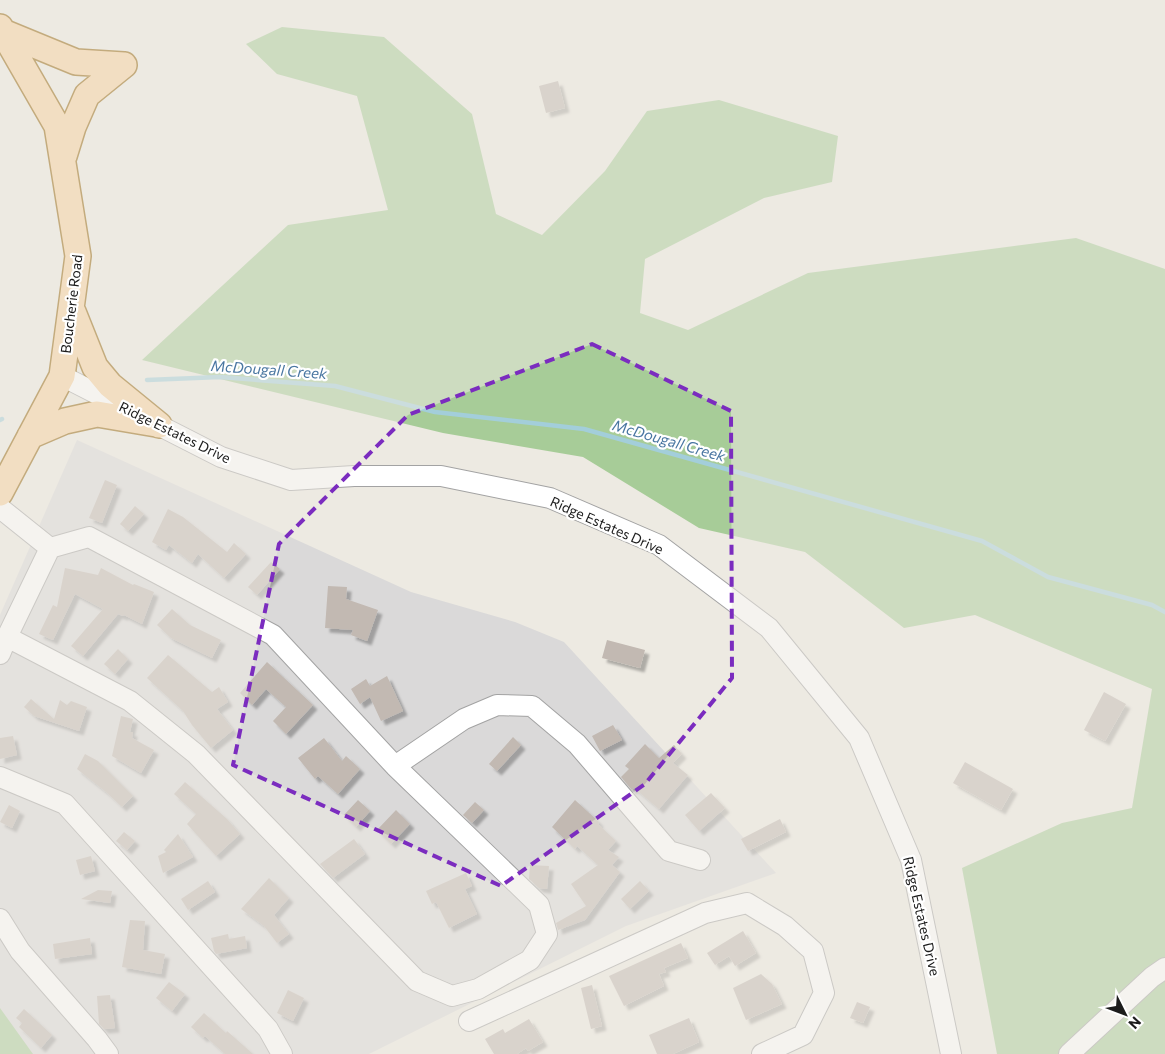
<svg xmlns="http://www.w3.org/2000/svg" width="1165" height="1054" viewBox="0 0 1165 1054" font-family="Commissioner,sans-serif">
  <defs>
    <filter id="shadow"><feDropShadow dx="4.5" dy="4.5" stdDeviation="1" flood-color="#0004"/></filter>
  </defs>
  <rect width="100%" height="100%" fill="#edeae2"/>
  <path fill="#dad9d9" d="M77,440L411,592L515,622L564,642L776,873L626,926L369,1054H8L0,1043V615Z"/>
  <path fill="#a7cc98" d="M282,27L384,37L472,114L496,214L542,235L605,171L647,111L719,100L838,136L832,182L764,198L645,259L640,313L688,330L808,273L1076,238L1165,269V1054H997L962,868L1062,823L1132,808L1152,689L975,615L904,628L805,552L699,528L583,457L443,433L142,360L288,225L388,210L357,96L277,74L246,44Z
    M0,1008L33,1054H0Z"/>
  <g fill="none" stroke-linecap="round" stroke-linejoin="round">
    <path stroke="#a3ceda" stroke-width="4.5" d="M147,380L220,377L335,386L435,412L584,429L982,541L1048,577L1152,605L1165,612
      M0,420L2,419"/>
  </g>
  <path fill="#c2b9b2" filter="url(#shadow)" d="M558,81L565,108L546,113L539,86Z
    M105,480L117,485L102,523L89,518Z
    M135,506L144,514L128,531L120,524Z
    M168,509L183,517L227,552L234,543L246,554L224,578L198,554L192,563L169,545L166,550L152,542Z
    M271,562L280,569L257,595L248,587Z
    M65,568L98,575L101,568L133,585L134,584L154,592L142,624L124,615L123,616L118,614L83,656L71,646L103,609L75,594L53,640L39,634L53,605L57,607Z
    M328,586L347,587L346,599L378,610L367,641L351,635L353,630L325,628Z
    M172,609L190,625L221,640L212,658L171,638L157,625Z
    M607,640L645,650L640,668L602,658Z
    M118,649L128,659L115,674L104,664Z
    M168,655L212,692L219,687L228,702L217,709L233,730L211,748L192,725L183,711L147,678Z
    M267,662L313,705L286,734L273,721L286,707L266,689L252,705L240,693Z
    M387,676L403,711L381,721L370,697L360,704L351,689L366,679L370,686Z
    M1104,692L1126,704L1105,741L1084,730Z
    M31,699L54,719L60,700L67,705L71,701L87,707L79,731L34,716L24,707Z
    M121,716L133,719L130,732H133L132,738L154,750L141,773L112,756Z
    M613,725L622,740L600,751L592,736Z
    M13,736L17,755L0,759V738Z
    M513,737L521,745L497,771L489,764Z
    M324,738L342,761L346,756L360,769L338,794L318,776L315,779L298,758Z
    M645,744L659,758L674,745L682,754L673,763L688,775L659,809L634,788L632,790L621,777L629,769L625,766Z
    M85,754L98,761L133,796L122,807L106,792L77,769Z
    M965,762L1013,789L1001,810L953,783Z
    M185,782L227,819L240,834L216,856L187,824L196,814L174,794Z
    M711,793L725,808L699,831L685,815Z
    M358,800L370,811L356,827L344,815Z
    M575,800L599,822L598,824L616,841L608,850L619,857L612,865L620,872L585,920L558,930L556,923L586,906L571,884L598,865L577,846L575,849L552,827Z
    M475,802L484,810L472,823L463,815Z
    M9,805L20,811L12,828L0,822Z
    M396,810L410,824L391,844L377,830Z
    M780,819L786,832L748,851L741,839Z
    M124,832L135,841L127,850L116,841Z
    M178,834L193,857L163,873L158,856L166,852L164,850Z
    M354,839L365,854L333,878L320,864Z
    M91,856L95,871L80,875L76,860Z
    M530,865L549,866L547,889L539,888L529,879Z
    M466,873L472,886L465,889L477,914L449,928L436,902L432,904L426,891Z
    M269,878L289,898L274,915L289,934L277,943L264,926L241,909Z
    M208,881L215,892L188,910L181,899Z
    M640,881L649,891L630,909L621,899Z
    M98,890L112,891L110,903L81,899Z
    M130,920L145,921L143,950L165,954L161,974L122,967Z
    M743,931L756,953L735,966L729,956L715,965L707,953Z
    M228,934L229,939L245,936L247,948L216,954L214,951L211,938Z
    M90,938L92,954L55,959L53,944Z
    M681,943L688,958L664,968L666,972L659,974L664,986L624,1006L609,976Z
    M761,974L772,984L782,1004L746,1020L733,988Z
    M169,982L185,994L172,1011L156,998Z
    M592,985L602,1026L591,1029L581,988Z
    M288,990L304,998L293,1021L277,1013Z
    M110,995L115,1028L104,1029L99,1024L97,996Z
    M857,1002L870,1007L863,1023L850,1018Z
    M24,1009L52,1035L41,1048L19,1027L22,1023L16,1018Z
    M204,1013L226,1033L227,1031L253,1054H225L205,1036L203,1038L191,1027Z
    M689,1018L699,1042L673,1054H657L649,1035Z
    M529,1019L543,1042L528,1051L526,1048L517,1054H494L485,1039L503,1029L505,1033Z"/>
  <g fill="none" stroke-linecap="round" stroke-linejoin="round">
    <g stroke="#a3a3a3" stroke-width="22">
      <path id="minor" d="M62,376L221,457L291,480L354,476H441L550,498L659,545L769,628L859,738L911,860L951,1054
        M0,508L50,548
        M7,637L130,701L196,754L417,981L452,996L478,989L530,960L547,934L539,905L395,766
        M0,654L7,637L50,548L89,537L273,635L395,766L464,719L497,705L532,706L577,744L669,851L700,860
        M0,777L65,804L268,1029L282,1054
        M0,919L20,951L97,1039L108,1054
        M469,1021L705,913L747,903L785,926L813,951L824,993L803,1035L762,1054
        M1069,1054L1152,977L1165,968"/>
    </g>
    <g stroke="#916104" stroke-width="28">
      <path id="major" d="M0,27L57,126L78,256L62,376L0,493
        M3,32L76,62L124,65
        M64,156L73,127L87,95L124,65
        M73,312L95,367L110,385L159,425
        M30,436L65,421L97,414L156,424"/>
    </g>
    <use href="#minor" stroke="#fff" stroke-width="20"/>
    <use href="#major" stroke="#f9d09b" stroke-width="25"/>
  </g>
  <path d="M0 0H1165V1054H0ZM592,344L731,411L732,678L645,784L501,886L233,765L279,544L408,415Z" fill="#edeae2" fill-opacity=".55" fill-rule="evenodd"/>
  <path fill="none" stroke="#7b2cbf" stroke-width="4" stroke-dasharray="10 6" stroke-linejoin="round" d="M592,344L731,411L732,678L645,784L501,886L233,765L279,544L408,415Z"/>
  <g text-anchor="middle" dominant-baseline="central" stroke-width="4.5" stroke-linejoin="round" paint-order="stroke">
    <g font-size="14" fill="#1c1c1c" stroke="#fff">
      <text transform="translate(71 304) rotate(-83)">Boucherie Road</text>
      <text transform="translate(175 432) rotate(26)">Ridge Estates Drive</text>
      <text transform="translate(607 525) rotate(24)">Ridge Estates Drive</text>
      <text transform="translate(922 916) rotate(77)">Ridge Estates Drive</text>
    </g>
    <g font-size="15" font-style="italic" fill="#4976a1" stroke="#fff">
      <text transform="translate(269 369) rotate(4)">McDougall Creek</text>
      <text transform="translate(669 440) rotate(16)">McDougall Creek</text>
    </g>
  </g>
  <g transform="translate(1125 1014) rotate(132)" stroke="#ffffff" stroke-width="4" paint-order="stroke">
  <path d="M0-4L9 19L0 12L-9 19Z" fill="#1c1c1c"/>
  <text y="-8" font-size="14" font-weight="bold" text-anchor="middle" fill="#1c1c1c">N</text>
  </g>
</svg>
